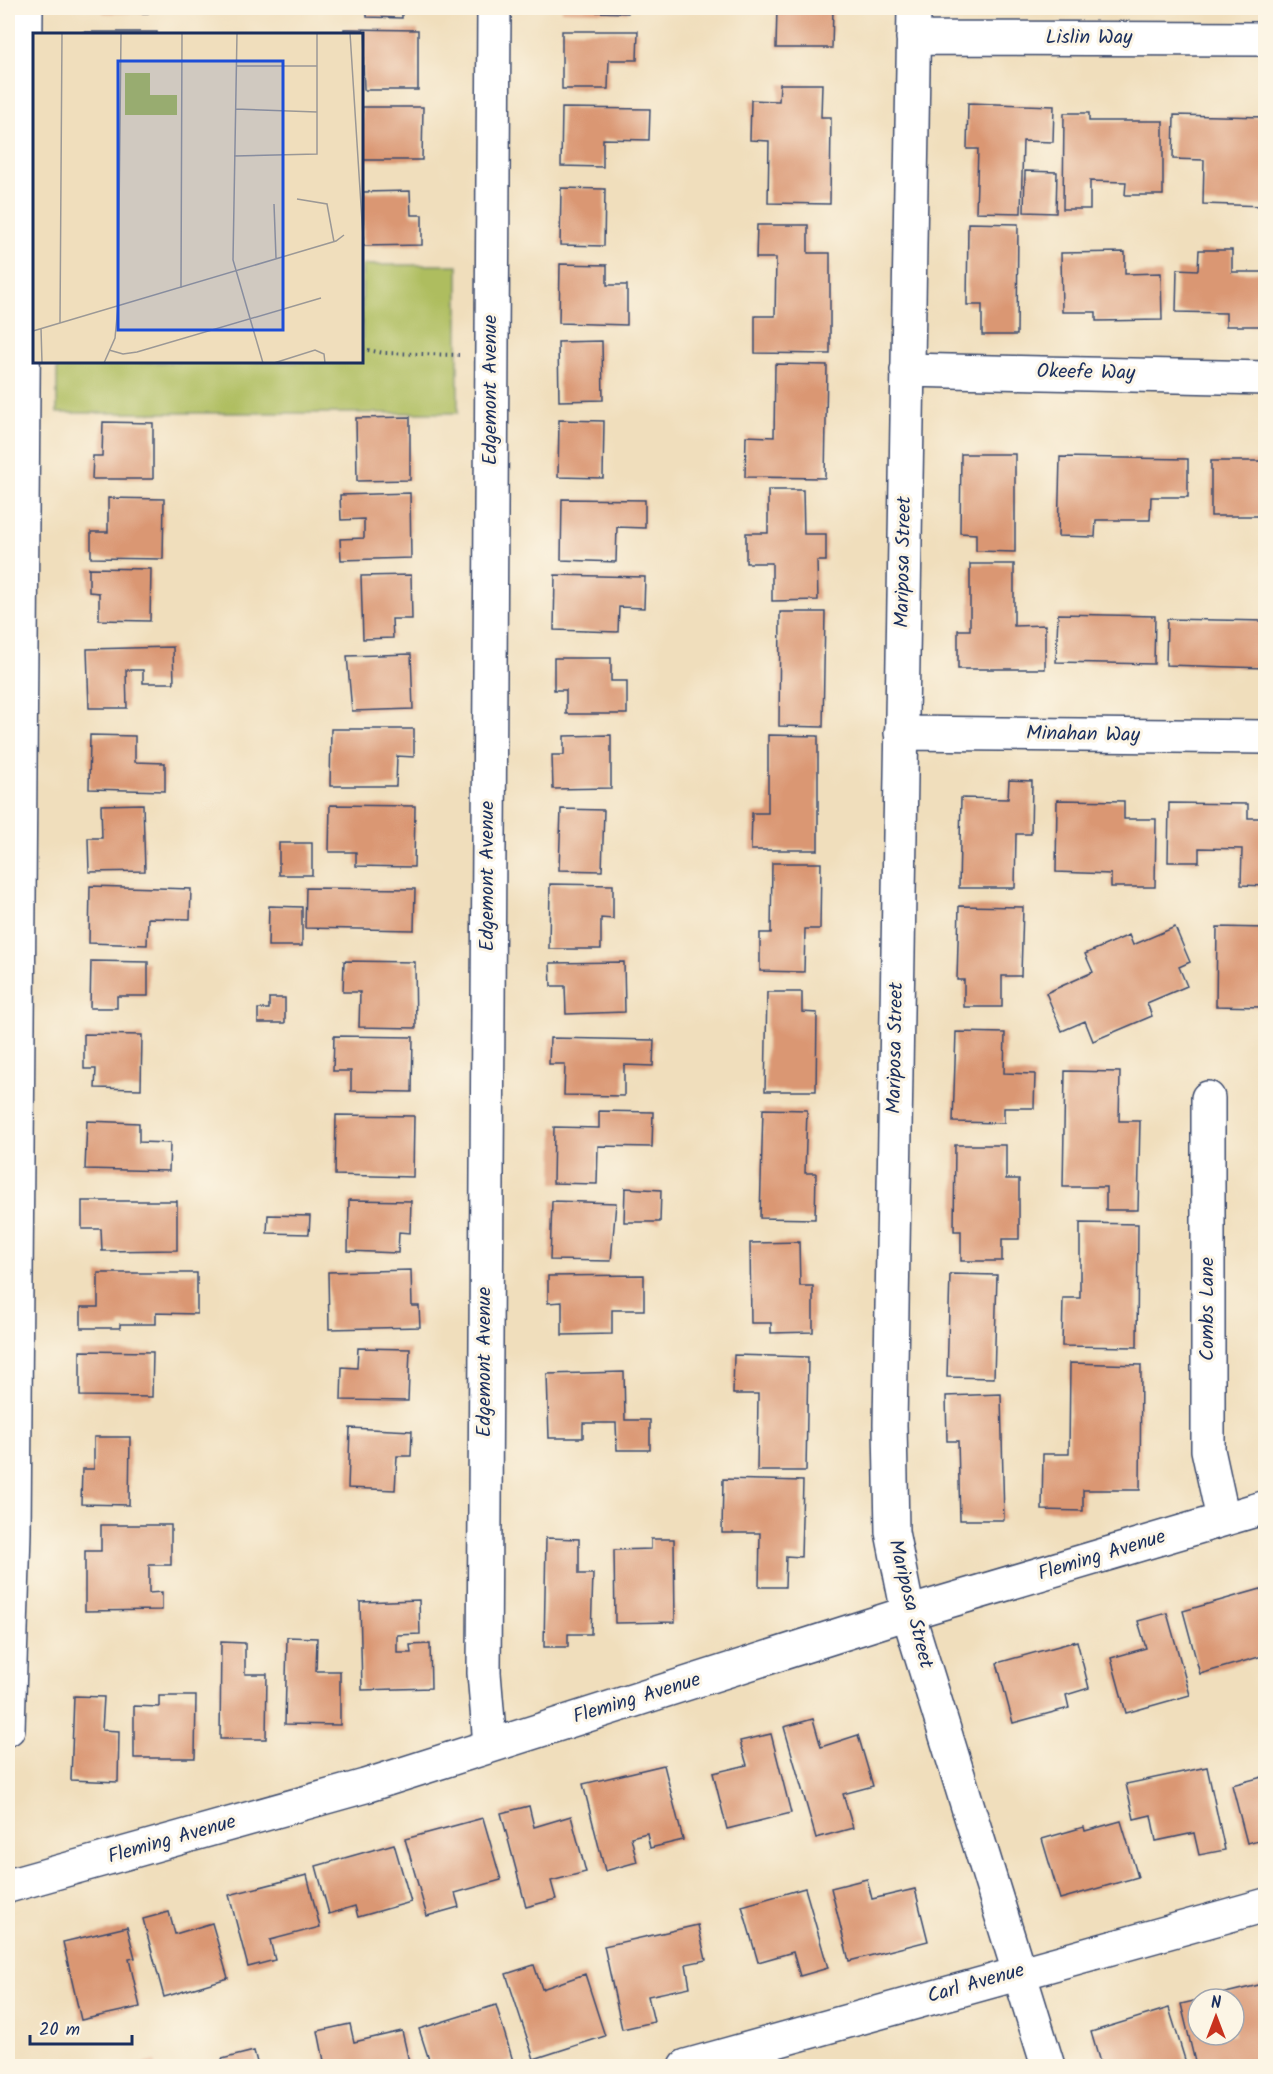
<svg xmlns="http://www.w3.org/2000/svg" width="1273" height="2074" viewBox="0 0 1273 2074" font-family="Kalam,sans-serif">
  <rect width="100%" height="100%" fill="#fcf5e5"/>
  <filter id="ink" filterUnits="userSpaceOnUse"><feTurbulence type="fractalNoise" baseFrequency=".0167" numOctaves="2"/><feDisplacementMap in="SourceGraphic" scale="12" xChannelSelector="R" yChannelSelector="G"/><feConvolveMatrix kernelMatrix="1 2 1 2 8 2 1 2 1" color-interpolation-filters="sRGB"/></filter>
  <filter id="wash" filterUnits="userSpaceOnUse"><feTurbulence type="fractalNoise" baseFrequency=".008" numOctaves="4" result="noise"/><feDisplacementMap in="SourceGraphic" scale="24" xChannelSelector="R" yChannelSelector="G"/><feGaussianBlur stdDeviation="1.35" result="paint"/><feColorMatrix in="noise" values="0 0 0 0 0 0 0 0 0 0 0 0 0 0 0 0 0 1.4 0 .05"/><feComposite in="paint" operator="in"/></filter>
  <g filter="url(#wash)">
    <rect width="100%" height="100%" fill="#f0debc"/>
    <path fill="#aebd5f" stroke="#64765e" stroke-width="1.5" d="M362,265H458V413H57V362H362Z"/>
    <g id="blocks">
      <path fill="#da9773" d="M103,8H148V13H103Z
        M367,8H402V18L367,17Z
        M562,8H629L628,13L562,11Z
        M777,8H833L832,48H776Z
        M344,29L418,30V90H364L362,34H344Z
        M562,31H638L637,60H609L608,89H562Z
        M83,32H157V34H83Z
        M780,84H822L821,117H831L830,204L768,203L769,141L750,140L751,100L779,101Z
        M968,103L1054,106L1053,142L1023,141L1021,213L976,212L978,149H967Z
        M362,107H423L422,160H362Z
        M562,108L650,109L649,140L603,139V167L561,166Z
        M1064,113H1089V121H1163V195H1125L1126,182L1090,181V209H1063Z
        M1174,115L1266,117V206L1203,204L1204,160L1173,159Z
        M1025,171L1057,172L1056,213L1024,212Z
        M561,188L605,189L604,246L560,245Z
        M410,191L411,215H422V245L363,246V192Z
        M968,223L1018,224L1017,335H982V305H967Z
        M757,225H808V253H830V354L755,353V316H775L776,258H756Z
        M1199,250H1232V272H1265V326H1226V313L1176,312L1177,269L1198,270Z
        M1125,252V274L1161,273L1162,320L1096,321V312H1062L1061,253Z
        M560,264L607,265V285H627V325L559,323Z
        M602,341L603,400L559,401L558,342Z
        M775,364L827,365L825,478L745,477L746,436L774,437Z
        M410,417V480L357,481L356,418Z
        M559,420L604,421L603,478L558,477Z
        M103,422L153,423V479H92L93,456H102Z
        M961,454H1015V552L976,551V534L960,533Z
        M1060,457L1188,459V497H1151L1150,520H1096L1095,537L1058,536Z
        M1211,461H1266V563H1262V516H1211Z
        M768,490H803L804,534H826V561H817L818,600L772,601V563H746V533H768Z
        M410,493L411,558L341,560L340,539L364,538V519L341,520L340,495Z
        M108,498L164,499L163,559L91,558V532H108Z
        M562,499L645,500V528L617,527L616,562L561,560Z
        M970,564H1014V626L1045,625V669H958V630H970Z
        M89,568L151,569L150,621L99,620V593L89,592Z
        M411,575L412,619H392L393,638L363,639L361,576Z
        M555,575L645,577L644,608L619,607L618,632L554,630Z
        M780,612H825L823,727L779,726Z
        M1058,614L1155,616L1154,664L1056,662Z
        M1167,619L1266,621V668L1166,665Z
        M173,647L174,683H143V670H126L127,708H89L87,649Z
        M411,654L413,709L352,711L347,656Z
        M554,658H611V681H627V714H566V690H554Z
        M331,729H414V757L397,756L396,786H330Z
        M90,735L135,736V762L165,763V791L89,789Z
        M611,735V788L553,789L552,755H564V736Z
        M768,735L818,736V850H751L752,813H768Z
        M1009,780L1032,781L1031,834H1016L1015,888H959L961,798L1008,799Z
        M1057,800L1124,801V819H1156L1155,887H1111V874L1056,872Z
        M1169,803L1248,804V818H1266V886L1241,885L1242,849L1199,848V862H1168Z
        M143,804L145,871L89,872L88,838H102L101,805Z
        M330,805L415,806L414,867L356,866V852H329Z
        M561,809L604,810L602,871L559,870Z
        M279,843H312V875H279Z
        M772,863H821L820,929H805L804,972L760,971V933H771Z
        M550,884L613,885V919L601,918V949H549Z
        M90,886L191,889L190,919L148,918L147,945L89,943Z
        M306,888L415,889L414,930L305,928Z
        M269,906L302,907V946H268Z
        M959,906L1023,907L1021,976H1002V1007H964V980H957Z
        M1175,927L1190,962L1179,967L1187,986L1147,1003L1152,1016L1093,1041L1085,1021L1062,1031L1046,993L1093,972L1085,954L1129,935L1133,945Z
        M1217,927L1266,928V1013H1262V1007L1216,1006Z
        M91,961L148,962V996H117V1008H90Z
        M344,961L415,962L416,1028L359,1027L360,992H343Z
        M624,962L625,1012L566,1014L565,986H551L550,963Z
        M767,992H802V1012L817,1013L816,1091H765Z
        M269,998H285V1023H258V1009H269Z
        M956,1032L1005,1033L1004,1073L1035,1074L1034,1108H1004V1123L953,1122Z
        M84,1034L142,1035L141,1089L95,1088L96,1069H84Z
        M334,1036L413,1037L412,1092L351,1091V1071H333Z
        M550,1038L654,1040L653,1066L624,1065V1096L564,1095L565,1064H549Z
        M1065,1071L1120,1072L1119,1121H1140L1138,1210H1106V1187H1063Z
        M763,1109L807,1110L805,1173H816L815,1219L760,1218Z
        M599,1111L653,1112L652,1147L598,1146L597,1184L553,1183L554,1127L599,1128Z
        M336,1115L414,1116L413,1177L335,1175Z
        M87,1121L139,1123V1142L170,1143L169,1171L85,1169Z
        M955,1145H1006V1179H1019V1239H1002V1261H961V1231H954Z
        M625,1188L661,1190L660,1222H624Z
        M349,1200L411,1201L410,1233L399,1232L398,1253L348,1251Z
        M82,1201H177V1250L102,1251L101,1229H82Z
        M552,1201L616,1203L611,1261L550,1260Z
        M268,1215L310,1216L309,1234L267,1233Z
        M1080,1223L1138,1224L1137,1347L1062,1346L1063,1298H1080Z
        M799,1242L800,1286H813V1332L771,1333V1323H751L750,1243Z
        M411,1270L412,1306H419L420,1327L329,1329L328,1272Z
        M98,1273H197V1314L156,1313V1324H120V1328H81V1307H98Z
        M950,1274L997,1275L994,1378L947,1377Z
        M644,1275V1310H612V1334L562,1335V1302L548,1303V1276Z
        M1264,1289H1266V1318H1263Z
        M358,1348L410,1349L408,1401L341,1400L342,1367L357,1368Z
        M80,1351L153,1352L152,1397L80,1396Z
        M734,1355L808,1357L806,1471H757L758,1394H733Z
        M1070,1363L1141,1365L1140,1490H1083V1511L1042,1510L1043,1454H1069Z
        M624,1372L625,1420H650V1450H617L616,1423H583V1438H549L547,1374Z
        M1001,1394L1004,1520H960L958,1441H947L946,1396Z
        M350,1428L412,1431L411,1456H397L395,1490L348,1488Z
        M94,1437H130L129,1505L81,1504L82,1469H94Z
        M723,1479L803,1481L801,1557L786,1556L785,1587H759L760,1533H722Z
        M101,1525H171V1565H149V1593L162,1592V1610L85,1611V1551H101Z
        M546,1538L579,1539V1574H593L591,1634H568V1647H544Z
        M651,1539H674L675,1622L615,1623L614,1550L651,1549Z
        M1261,1589L1266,1603V1655L1200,1674L1183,1611Z
        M419,1600L420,1634L397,1635V1653H411L410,1645L430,1644L431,1688L362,1690L360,1602Z
        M1167,1613L1190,1695L1126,1713L1111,1658L1146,1648L1138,1621Z
        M287,1637L317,1638L316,1671H340V1725L285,1724Z
        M1077,1641L1089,1688L1066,1695L1069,1708L1013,1723L997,1663Z
        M221,1642L245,1643V1674H267L266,1739H220Z
        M74,1696L104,1697L102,1730L119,1731L118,1782L71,1780Z
        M159,1696H196L195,1758H134V1706L159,1707Z
        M813,1719L821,1747L858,1735L873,1786L843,1794L853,1828L816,1838L784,1727Z
        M771,1734L791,1813L727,1829L713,1773L747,1765L740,1741Z
        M664,1765L683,1840L650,1848L647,1833L631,1837L637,1862L605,1871L583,1784Z
        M1207,1767L1225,1850L1199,1855L1194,1833L1156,1841L1151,1815L1134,1819L1126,1784Z
        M1266,1776V1838L1247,1843L1232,1785Z
        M529,1806L534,1827L571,1816L586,1872L551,1881L556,1899L526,1907L501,1813Z
        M483,1818L501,1880L455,1893L459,1907L427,1916L405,1839Z
        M1121,1821L1138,1877L1060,1899L1042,1839L1084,1827L1085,1831Z
        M394,1844L411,1902L358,1917L355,1906L329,1914L316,1866Z
        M307,1875L320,1927L270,1940L275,1960L248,1967L229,1895Z
        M867,1879L872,1899L915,1889L928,1941L849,1961L831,1888Z
        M805,1888L828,1968L800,1976L793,1952L758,1962L742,1906Z
        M169,1912L175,1934L212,1923L228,1978L164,1997L143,1919Z
        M698,1925L706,1960L686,1964L690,1987L648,1996L654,2022L622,2029L604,1946Z
        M127,1927L135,1958L129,1959L140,2007L81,2020L63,1942Z
        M534,1965L542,1989L585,1974L605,2036L534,2059L506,1974Z
        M1263,1984L1266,1996V2061L1244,2066H1231L1230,2061L1196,2066L1181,2004L1198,2000V2035H1234V1999L1205,1998Z
        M496,2005L513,2061L497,2066H431L419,2029Z
        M1169,2008L1187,2066H1101L1091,2032Z
        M350,2024L354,2042L402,2031L410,2066H325L318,2031Z
        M254,2051L258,2066H224L222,2059Z
        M155,2061L156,2066H133Z"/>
    </g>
  </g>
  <g filter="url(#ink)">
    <use href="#blocks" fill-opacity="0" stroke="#3b496c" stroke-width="1.5"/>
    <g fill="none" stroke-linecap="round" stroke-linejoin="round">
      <g stroke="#3b496c" stroke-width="36">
        <path id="minor" d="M913,38L1266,39
          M907,370L1266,378
          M901,733L1266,737
          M1208,1098V1450L1223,1519
          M908,1613L892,1532L890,1425L914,8
          M8,1729L14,1532L26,8
          M490,1745L484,1673L494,8
          M8,1886L365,1786L908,1613L1266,1507
          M686,2066L1266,1905"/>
      </g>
      <g stroke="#3b496c" stroke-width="36">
        <path id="tertiary" d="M908,1613L1048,2066"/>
      </g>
      <path stroke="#3b496c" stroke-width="4" stroke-dasharray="1.5 4.5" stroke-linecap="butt" d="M362,349L384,353L459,355"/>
      <use href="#minor" stroke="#fff" stroke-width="33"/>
      <use href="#tertiary" stroke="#fff" stroke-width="33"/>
    </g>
  </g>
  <g text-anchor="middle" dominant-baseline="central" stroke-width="6" stroke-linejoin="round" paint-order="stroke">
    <g font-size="20" fill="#1b2f5e" stroke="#fcf5e5">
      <text x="1089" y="38">Lislin Way</text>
      <text transform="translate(1086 373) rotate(1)">Okeefe Way</text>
      <text transform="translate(491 390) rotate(-90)">Edgemont Avenue</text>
      <text transform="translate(904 562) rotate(-89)">Mariposa Street</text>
      <text transform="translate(1083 735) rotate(1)">Minahan Way</text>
      <text transform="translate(488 876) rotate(-90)">Edgemont Avenue</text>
      <text transform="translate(896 1048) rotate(-89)">Mariposa Street</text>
      <text transform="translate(1208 1309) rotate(-90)">Combs Lane</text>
      <text transform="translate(485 1362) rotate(-90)">Edgemont Avenue</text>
      <text transform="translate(1102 1556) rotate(-17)">Fleming Avenue</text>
      <text transform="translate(910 1604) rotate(76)">Mariposa Street</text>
      <text transform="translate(637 1699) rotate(-17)">Fleming Avenue</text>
      <text transform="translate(172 1840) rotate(-16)">Fleming Avenue</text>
      <text transform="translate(976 1984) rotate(-16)">Carl Avenue</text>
    </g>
  </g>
  <g transform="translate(33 33)">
    <rect width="330" height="330" fill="#f0debc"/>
    <path d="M92,40H117V62H144V82H92Z" fill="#aebd5f"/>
    <path fill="none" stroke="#9b9896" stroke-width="1.5" d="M204,0L200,227L230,330M317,0L330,204M329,0L330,23M203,33H284M202,76L284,79M201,123L284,121V0M264,166L294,171L301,209M241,171L243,225M148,255L149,0M27,290L29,0M8,295L9,330M0,298L303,208L311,202M76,317L90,321L104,319L288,265M71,330L82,305L85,273L88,0M241,330L282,317L291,321L292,330"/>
    <path fill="#1d4ed8" fill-opacity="0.15" stroke="#1d4ed8" stroke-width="3" d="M85,28H250V297H85Z"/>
    <rect width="330" height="330" fill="none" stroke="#1b2f5e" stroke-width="3"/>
  </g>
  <rect width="1273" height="2074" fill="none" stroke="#fcf5e5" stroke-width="30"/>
  <g transform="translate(1216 2017)"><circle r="28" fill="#fcf5e5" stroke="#a2a6af" stroke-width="1.5"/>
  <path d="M0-4.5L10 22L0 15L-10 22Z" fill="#c8321e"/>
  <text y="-9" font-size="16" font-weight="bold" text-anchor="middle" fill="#1b2f5e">N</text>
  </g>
  <path d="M30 2035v9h102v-9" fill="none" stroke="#1b2f5e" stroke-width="3"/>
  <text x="39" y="2035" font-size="18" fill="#1b2f5e" stroke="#fcf5e5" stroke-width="4.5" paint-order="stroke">20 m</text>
</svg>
